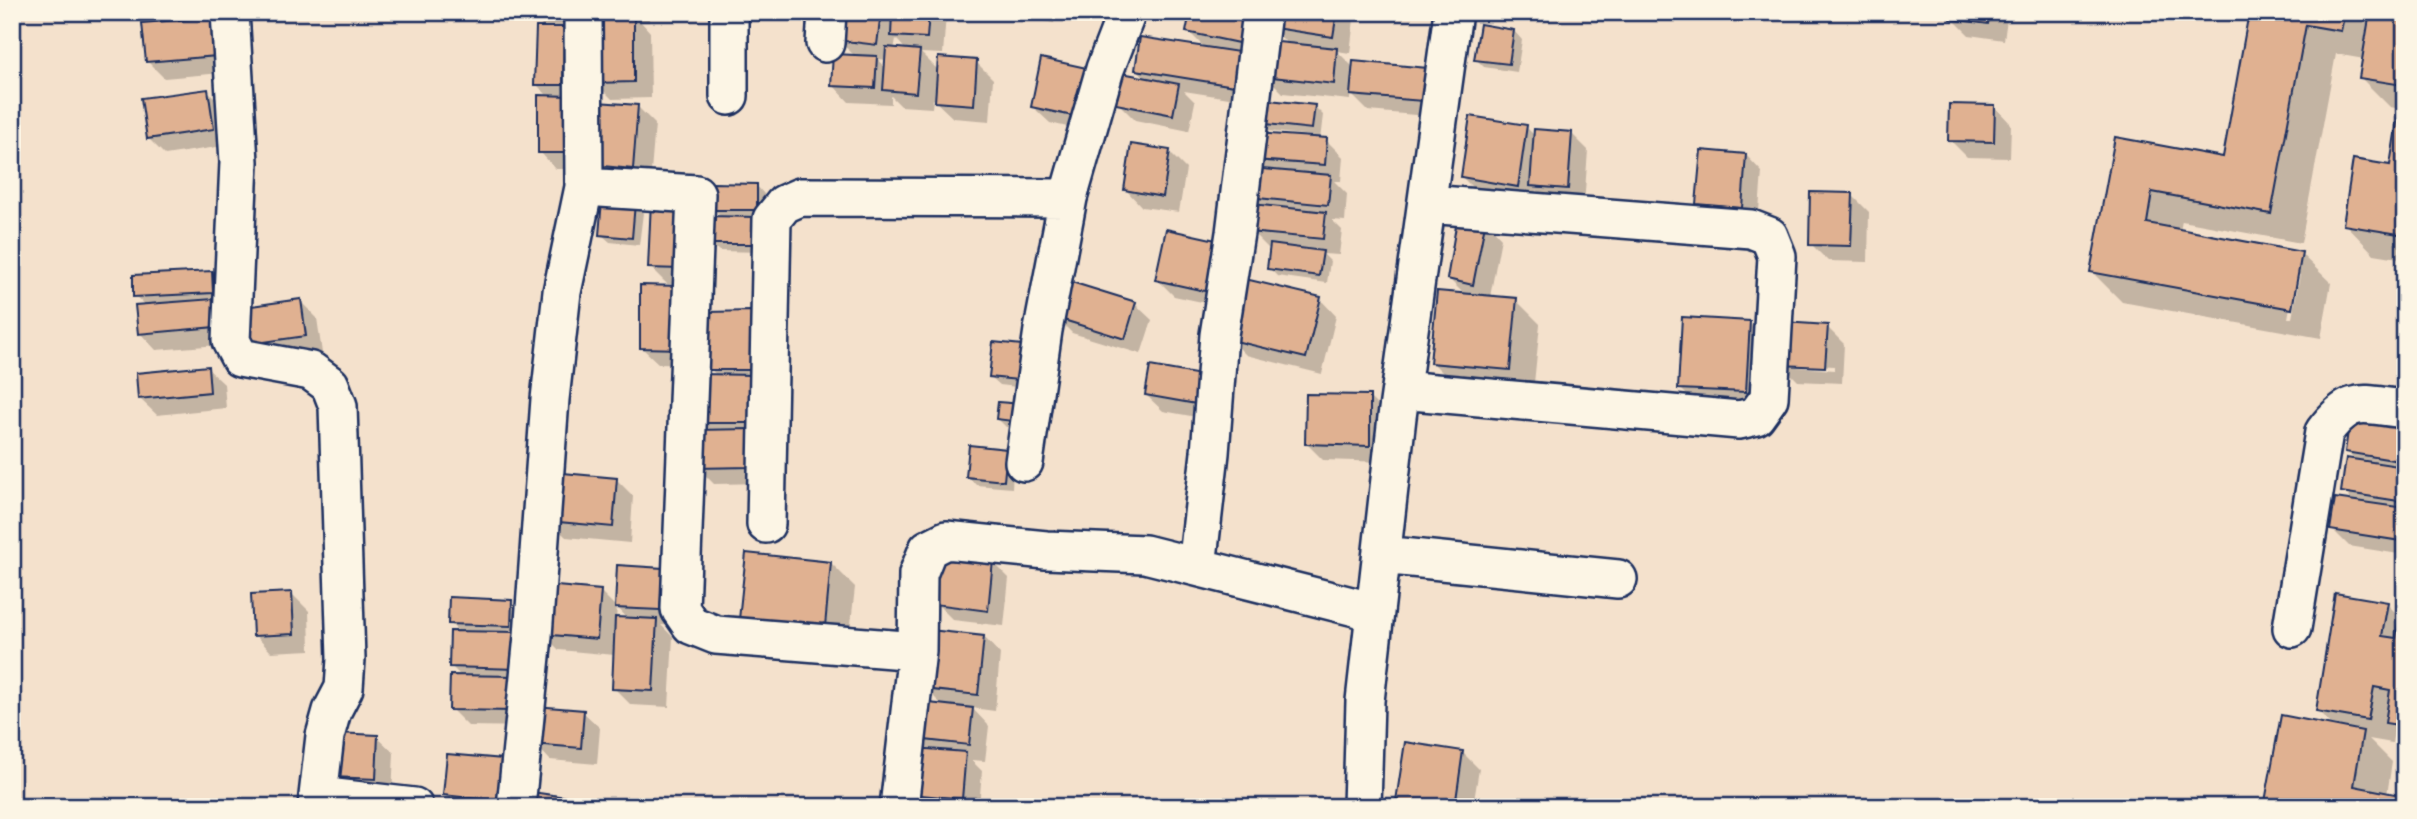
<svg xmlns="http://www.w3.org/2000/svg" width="2417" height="819" viewBox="0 0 2417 819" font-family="Mali,sans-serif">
  <rect width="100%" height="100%" fill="#f4e1cc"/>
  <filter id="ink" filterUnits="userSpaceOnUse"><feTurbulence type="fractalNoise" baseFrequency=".0143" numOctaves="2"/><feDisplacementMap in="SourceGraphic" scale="14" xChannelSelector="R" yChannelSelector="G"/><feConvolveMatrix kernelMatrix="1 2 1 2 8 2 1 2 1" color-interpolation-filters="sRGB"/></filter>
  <g filter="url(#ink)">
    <path fill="#0003" fill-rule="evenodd" d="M586,12V169H556L540,152L549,97L536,84L545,29L536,20Z
      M602,12H650L649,22H641L650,32L651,98L612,99L595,82L605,15Z
      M842,12H883L893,23L894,12H944L946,14L943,54L921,53L939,71L976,62L993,79L990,121L953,118L933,99L932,108L901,106L891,96V104L849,102L833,85L855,56L838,40ZM896,39L899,42L907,51L894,50ZM878,59L887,60L886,68Z
      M995,12H1056L1054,23Z
      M1263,12H1347L1354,19L1350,53L1337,51L1354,68L1437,70L1451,118L1368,111L1350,93V100L1283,93L1267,77L1264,101L1315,107L1323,115L1320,140H1326L1343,157L1341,181H1334L1347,194L1345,221L1332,220L1342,230L1339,255L1323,254L1330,261L1327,283L1277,276L1269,268L1272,248H1268L1251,231L1260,207L1250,197L1267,171L1255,159L1312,139L1313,136L1267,131L1259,123L1261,103L1184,91L1195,102L1189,131L1135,120L1118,103L1147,80L1137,69L1206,49L1188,31ZM1271,27L1289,45L1268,43Z
      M1953,12H2008L2004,40L1969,35L1952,18Z
      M2251,12H2405V259L2374,254L2345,224L2392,167L2401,109L2390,107L2361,78L2364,59L2336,54L2301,243L2182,221L2180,231L2301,254L2331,283L2321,338L2122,302L2092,272L2116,139L2224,159ZM2296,275H2300L2292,318H2288Z
      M213,19L233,72L164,78L147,61Z
      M1514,31L1522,40L1517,72L1484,67L1476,59Z
      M1091,71L1098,134L1050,123L1033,107Z
      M207,90L224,107L230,145L165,155L148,138Z
      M638,107L655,124L650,184L611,181L594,165Z
      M1995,107L2011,124L2010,158L1967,157L1950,140Z
      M1526,127L1535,136L1571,133L1588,150L1584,205L1548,202L1536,190L1534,202L1479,194L1462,177Z
      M1169,152L1186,169L1179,212L1142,207L1126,190Z
      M1746,155L1762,172L1758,224L1714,220L1698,203Z
      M756,185L764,194L763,252L719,251L710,243L723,218L715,210Z
      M1852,195L1869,212L1868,262L1828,261L1811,244Z
      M634,204L643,213L639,245L610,242L601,234Z
      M683,204L698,365L659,364L642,348L676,284H667L650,267Z
      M1485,221L1501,238L1490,297L1516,300L1540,324L1533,393L1456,386L1432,362L1465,295L1449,279Z
      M1167,231L1230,308L1174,296L1157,279Z
      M212,273L229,290L231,344L156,350L140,333L146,306L135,296Z
      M1320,299L1336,316L1322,374L1246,355L1229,338Z
      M300,301L317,318L322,353L260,361L244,344Z
      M1135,304L1152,320L1141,354L1072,333L1055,316Z
      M751,313L768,329L767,483L714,484L697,467L712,432L702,422L718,376L710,369Z
      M1749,323L1766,339L1763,408L1697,405L1680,388Z
      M1827,327L1844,344L1842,383L1798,381L1781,364ZM1797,364L1834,366V370L1797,367Z
      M1021,347L1029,355L1025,388L1000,385L991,377Z
      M207,368L224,384L226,408L157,415L140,399Z
      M1152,368L1219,421L1163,411L1146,395Z
      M1369,397L1386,414V462L1323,460L1306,443Z
      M999,404L1028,429L1006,427L998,419Z
      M2405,427V555L2349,546L2332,529L2354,502L2343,491L2356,461L2347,452Z
      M1006,451L1014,459L1012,488L976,485L968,476Z
      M616,479L633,496L630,543L566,537L549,521Z
      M992,561L1009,578L1004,626L953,620L936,603Z
      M831,563L855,587L847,660L764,652Z
      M619,567L662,570L679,587L676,626L661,625L673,637L669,707L631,705L614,688L615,655L559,650L542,633L600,591L617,608ZM617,607L629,620L616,619Z
      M292,594L309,611L310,650L271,652L255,635Z
      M511,602L528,618L532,724L583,712L600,728L597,764L550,760L534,743L535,727L468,726L451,709L462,677L451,666L460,633L450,623Z
      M2387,604L2401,618L2405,607V740L2394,730L2392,743L2369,739L2392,762L2387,795L2266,807L2334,727L2317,710Z
      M984,637L1000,654L995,711L972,708L989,726L985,761L971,760L982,771L979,807H926L912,793L930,751L917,739L943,706L925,688Z
      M377,737L394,753L392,795L352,793L335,776Z
      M1462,752L1479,769L1473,807H1404L1398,800Z
      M448,756L516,807H457L444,794Z"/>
    <path fill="#e0b191" stroke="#1b2f5e" stroke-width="2" d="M534,12H571V19L534,21Z
      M840,12H881L877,45L836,40Z
      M892,12H929L927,38L891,36Z
      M1190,12H1254L1248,45L1186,32Z
      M1270,12H1337L1333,37L1268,27Z
      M1951,12H1990L1988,24L1950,19Z
      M2249,12H2345L2341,31L2306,25L2271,214L2152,192L2147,223L2302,252L2292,309L2090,272L2115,137L2223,157Z
      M2370,12H2405V235L2343,225L2353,159L2390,165L2403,85L2359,78Z
      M593,13H634V82L594,83Z
      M214,17L217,56L146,62L142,23Z
      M1480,24L1514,30L1509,64L1474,60Z
      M536,27H564L563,85H534Z
      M1140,37L1252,54L1247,88L1135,70Z
      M1268,41L1337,48L1334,84L1264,76Z
      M886,47L920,50L916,93L883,90Z
      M833,54L877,56L875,88L831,86Z
      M938,57L977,60L974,105L935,102Z
      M1041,58L1091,69L1082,118L1031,107Z
      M1353,61L1438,69L1435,102L1350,95Z
      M1122,73L1179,84L1173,115L1116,104Z
      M208,89L214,129L147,139L141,98Z
      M538,95L570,96V153H538Z
      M1260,99L1315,105L1312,129L1257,123Z
      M597,102L638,105L633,169L592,165Z
      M1949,104L1995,105L1994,142L1948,141Z
      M1470,116L1527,125L1518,187L1461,177Z
      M1534,129L1572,132L1568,189L1530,186Z
      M1256,133L1327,138L1325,165L1253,160Z
      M1131,144L1170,150L1163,197L1124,190Z
      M1701,150L1746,154L1742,208L1696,204Z
      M1251,168L1331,175L1328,205L1248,197Z
      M713,183L757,184V210H714Z
      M1810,192L1853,193L1851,246L1809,245Z
      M602,200L635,203L632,238L599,235Z
      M651,201L684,202L681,269L648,268Z
      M1252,204L1326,212L1323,239L1249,232Z
      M1458,214L1486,219L1473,285L1447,279Z
      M709,216L756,217V244H709Z
      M1166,229L1225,242L1214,293L1155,280Z
      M1270,244L1323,251L1319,276L1267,269Z
      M212,271L213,293L133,297V275Z
      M1241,278L1321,297L1306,358L1227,339Z
      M1065,280L1136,302L1125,339L1054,317Z
      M640,285L682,286V349L640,348Z
      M1437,291L1517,298L1510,370L1430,363Z
      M213,299L215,327L138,334L135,305Z
      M301,299L306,336L242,345L237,308Z
      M751,311L752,370H709L708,312Z
      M1682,317L1750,321L1746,392L1678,389Z
      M1783,322L1828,325L1825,367L1780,365Z
      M993,342L1022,345L1018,380L989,377Z
      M208,366L210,392L138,399L136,373Z
      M1150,366L1207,376L1202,405L1145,395Z
      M701,374L753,375L752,423H700Z
      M1306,394L1370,395V446L1305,444Z
      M998,402L1022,404L1020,422L996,419Z
      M2350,417L2405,426V462L2345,452Z
      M750,429L751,467L695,468V430Z
      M969,445L1007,449L1004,481L966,477Z
      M2346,458L2405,467V502L2341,492Z
      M552,472L617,478L613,527L548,521Z
      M2335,498L2405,508L2401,541L2330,530Z
      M746,553L831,562L824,637L738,629Z
      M940,553L993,560L988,611L934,604Z
      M617,565L663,568L660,610L615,608Z
      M545,585L601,590L597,639L541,634Z
      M292,592L294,634L253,636L251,594Z
      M2335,593L2388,602L2382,636L2396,638L2401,605L2405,606V726L2385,723L2390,690L2374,687L2368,720L2316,711Z
      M449,597L512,600L511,626L448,624Z
      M615,617L657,619L653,691L612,689Z
      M930,630L984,636L978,695L923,689Z
      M450,631L518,632V669L449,667Z
      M450,675L516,676V711L449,710Z
      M920,702L973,708L969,745L916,739Z
      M535,706L584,710L581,748L532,744Z
      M2281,715L2363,731L2354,786L2405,796V807H2264Z
      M336,733L378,735L376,779L333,777Z
      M1405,742L1463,751L1455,807H1435L1396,801Z
      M914,748L966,752L962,799L911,794Z
      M447,754L503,759L498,801L443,795Z
      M532,792L594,801L593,807H530Z"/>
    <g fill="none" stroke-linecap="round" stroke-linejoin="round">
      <g stroke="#1b2f5e" stroke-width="42">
        <path id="street" d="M230,12L239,162L231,341L240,358L311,371L330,385L338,406L346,659L344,688L332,711L325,736L318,796
          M825,43L827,12
          M729,96V12
          M584,187L696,194L680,609L691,625L716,635L917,651
          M1401,390L1739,420L1756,416L1769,398L1777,256L1769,236L1751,229L1427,204
          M1024,462L1043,330L1068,198
          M766,524L772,219L784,204L800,197L1068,198L1105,69L1127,12
          M1382,555L1618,579
          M1197,567L1210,453L1219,335L1235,233L1262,12
          M2292,628L2324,432C2352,394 2363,405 2405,409
          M317,807L318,796L414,807
          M516,807L533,636L550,399L562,292L584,187L583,12
          M899,807L917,651L918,574L928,549L946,540L1046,550L1145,554L1375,612
          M1362,807L1365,701L1397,417L1453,12"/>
      </g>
      <use href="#street" stroke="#fcf5e5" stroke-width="37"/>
    </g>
  </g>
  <rect width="2417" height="819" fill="none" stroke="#fcf5e5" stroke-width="42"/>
  <rect x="21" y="21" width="2375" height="777" fill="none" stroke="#1b2f5e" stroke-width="2.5" filter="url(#ink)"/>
</svg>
